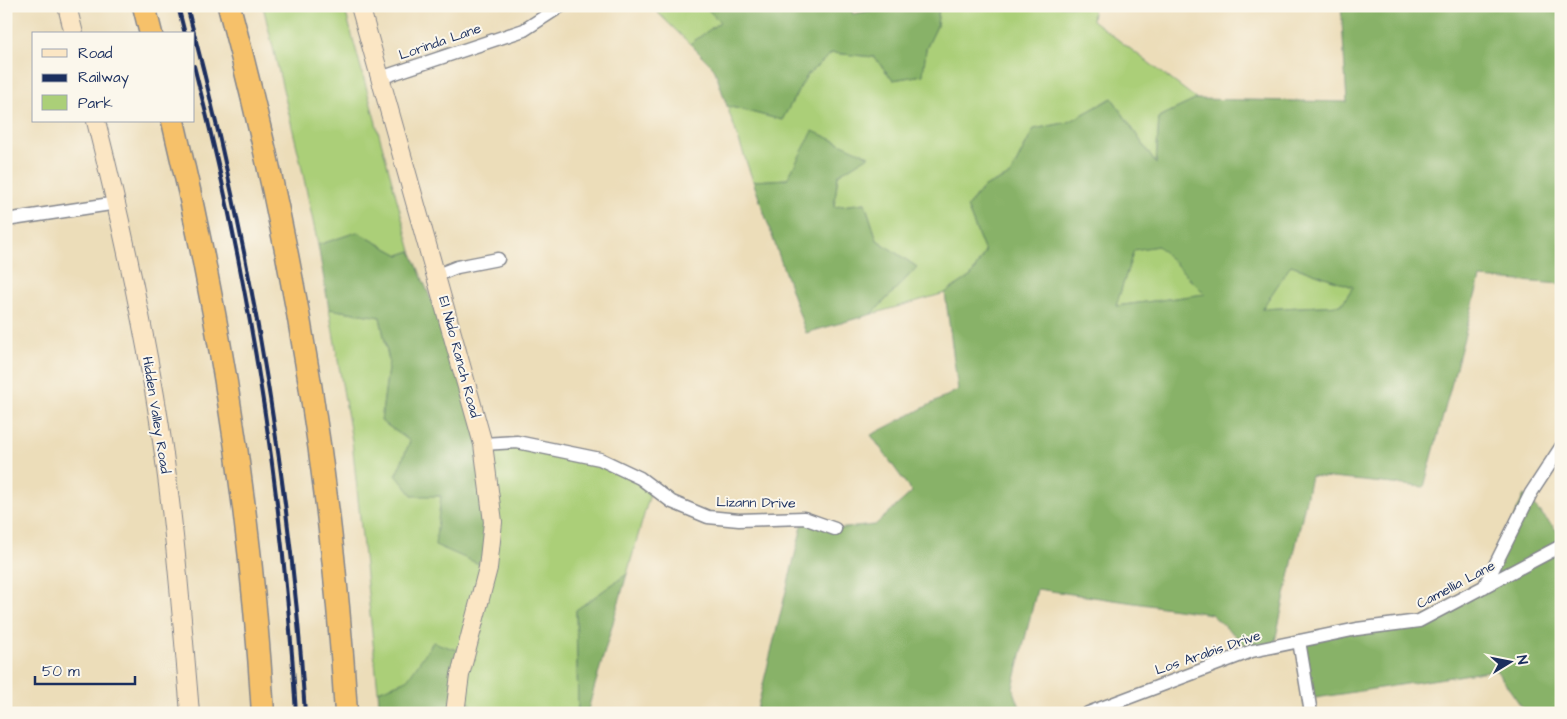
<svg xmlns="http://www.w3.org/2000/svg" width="1567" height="719" viewBox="0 0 1567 719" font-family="'Architects Daughter',sans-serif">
  <rect width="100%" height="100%" fill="#fbf7ec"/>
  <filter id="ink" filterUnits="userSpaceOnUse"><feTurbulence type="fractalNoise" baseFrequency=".02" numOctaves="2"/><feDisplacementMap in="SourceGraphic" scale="10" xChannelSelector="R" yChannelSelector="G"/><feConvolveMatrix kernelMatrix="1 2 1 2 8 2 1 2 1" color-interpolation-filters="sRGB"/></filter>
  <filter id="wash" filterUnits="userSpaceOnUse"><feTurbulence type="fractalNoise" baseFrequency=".0096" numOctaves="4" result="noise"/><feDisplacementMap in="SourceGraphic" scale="20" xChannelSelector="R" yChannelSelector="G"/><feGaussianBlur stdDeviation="1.12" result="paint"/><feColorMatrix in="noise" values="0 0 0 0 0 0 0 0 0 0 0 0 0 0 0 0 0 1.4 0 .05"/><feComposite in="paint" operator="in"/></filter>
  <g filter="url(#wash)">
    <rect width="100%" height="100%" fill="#ecddb9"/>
    <path fill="#abcf78" stroke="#637f6b" d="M263,6H344L411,251L399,255L357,232L318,245L300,160Z
      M651,6H704L720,22L690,44Z
      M939,6H1094L1092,20L1197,99L1159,117L1156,164L1112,98L1069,122L1034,129L1010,175L984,187L967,207L985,252L971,276L945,293L872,314L917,267L877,240L865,203L834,207L838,175L868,156L787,179L753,181L727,106L782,120L807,75L832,53L874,57L893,80L922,75L926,49L937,26Z
      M1158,246L1206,294L1116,306L1134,249Z
      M1291,265L1353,287L1341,305L1261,309Z
      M329,309L380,317L389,361L381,421L410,441L397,475L412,495L441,496L483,444L517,442L600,459L652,487L627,574L576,610L578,713H481L458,693L407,680L378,691L352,441Z"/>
    <path fill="#88b268" stroke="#527063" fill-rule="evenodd" d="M704,6H850L853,14L897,6H939L937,26L926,49L923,75L893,80L874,57L832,53L807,75L782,120L727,106L714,68L690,44L720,22Z
      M1341,6H1561V284L1480,278L1424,487L1311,476L1274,646L1252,651L1211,614L1037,589L1013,688L1022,713H756L804,518L835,529L875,525L912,492L871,435L958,390L945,293L971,276L985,252L967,207L984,187L1010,175L1034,129L1069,122L1112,98L1156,164L1159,117L1197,99L1347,102ZM1158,246L1205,294L1116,306L1134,250ZM1291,265L1353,287L1341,305L1262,309Z
      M813,131L869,156L838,175L834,207L865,203L877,240L917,267L872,314L806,333L753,181L787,179Z
      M357,232L399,255L411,251L465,382L483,444L488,568L435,545L441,496H413L396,475L410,441L381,421L389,361L380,317L329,309L318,245Z
      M1524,495L1561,535V713H1526L1496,670L1309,699L1299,641L1419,621L1483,587Z
      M627,574L587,713H578L576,610Z
      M433,642L466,653L458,693L481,713H380L378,691L407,680Z"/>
  </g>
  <g filter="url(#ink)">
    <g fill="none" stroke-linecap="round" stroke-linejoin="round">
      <g stroke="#84868c" stroke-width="15">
        <path id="street" d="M380,78L524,30L561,6
          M6,220L117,203
          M437,275L457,267L498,259
          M483,444L517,442L600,459L640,478L672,502L708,517L739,520L804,518L835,529
          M1484,587L1531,493L1561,447
          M1299,641L1311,713
          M1088,713L1252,651L1357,629L1419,621L1561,546"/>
      </g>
      <g stroke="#84868c" stroke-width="20">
        <path id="secondary" d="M67,6L74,34
          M360,6L483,444L493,522L488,568L460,675L455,713
          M96,121C119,212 139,304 155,396C173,501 181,607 190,713"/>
      </g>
      <g stroke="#84868c" stroke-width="25">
        <path id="highway" d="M144,6L151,34
          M229,6C291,237 332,475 346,713
          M173,121C220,315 251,514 263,713"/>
      </g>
      <use href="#street" stroke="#fff" stroke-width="12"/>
      <use href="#secondary" stroke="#fbe6c4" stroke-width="18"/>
      <use href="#highway" stroke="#f6c16b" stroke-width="22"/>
      <path stroke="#1b2f5e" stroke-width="4" d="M178,6L185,34
        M187,6C248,237 290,474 305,713
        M194,66C249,276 283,496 296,713"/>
    </g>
  </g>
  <g text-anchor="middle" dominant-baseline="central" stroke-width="4" stroke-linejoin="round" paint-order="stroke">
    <g font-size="14" fill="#1b2f5e" stroke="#fbf7ec">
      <text transform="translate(440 42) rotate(-19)">Lorinda Lane</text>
      <text transform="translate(459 357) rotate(75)">El Nido Ranch Road</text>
      <text transform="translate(156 415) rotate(81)">Hidden Valley Road</text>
      <text transform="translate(756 503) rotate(1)">Lizann Drive</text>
      <text transform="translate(1456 585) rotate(-28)">Camellia Lane</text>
      <text transform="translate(1208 653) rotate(-19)">Los Arabis Drive</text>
    </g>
  </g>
  <rect width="1567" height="719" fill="none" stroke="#fbf7ec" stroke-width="25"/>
  <rect x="32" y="32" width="162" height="90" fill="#fbf7ec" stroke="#a1a7b3"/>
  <rect x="42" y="49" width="25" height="8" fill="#fbe6c4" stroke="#a1a7b3"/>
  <text x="78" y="58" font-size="15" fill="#1b2f5e">Road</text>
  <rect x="42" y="74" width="25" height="8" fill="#1b2f5e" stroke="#a1a7b3"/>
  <text x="78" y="82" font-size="15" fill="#1b2f5e">Railway</text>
  <rect x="42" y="95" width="25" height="15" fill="#abcf78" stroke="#a1a7b3"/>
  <text x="78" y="108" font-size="15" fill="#1b2f5e">Park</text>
  <g transform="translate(1510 662) rotate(80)" stroke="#fbf7ec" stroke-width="4" paint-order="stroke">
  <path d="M0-4L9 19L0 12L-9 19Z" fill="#1b2f5e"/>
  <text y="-8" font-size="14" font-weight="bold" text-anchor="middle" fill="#1b2f5e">N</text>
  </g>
  <path d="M35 676v8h100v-8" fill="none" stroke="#1b2f5e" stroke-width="2.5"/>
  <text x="42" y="676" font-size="15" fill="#1b2f5e" stroke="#fbf7ec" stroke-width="4" paint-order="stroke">50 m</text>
</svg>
